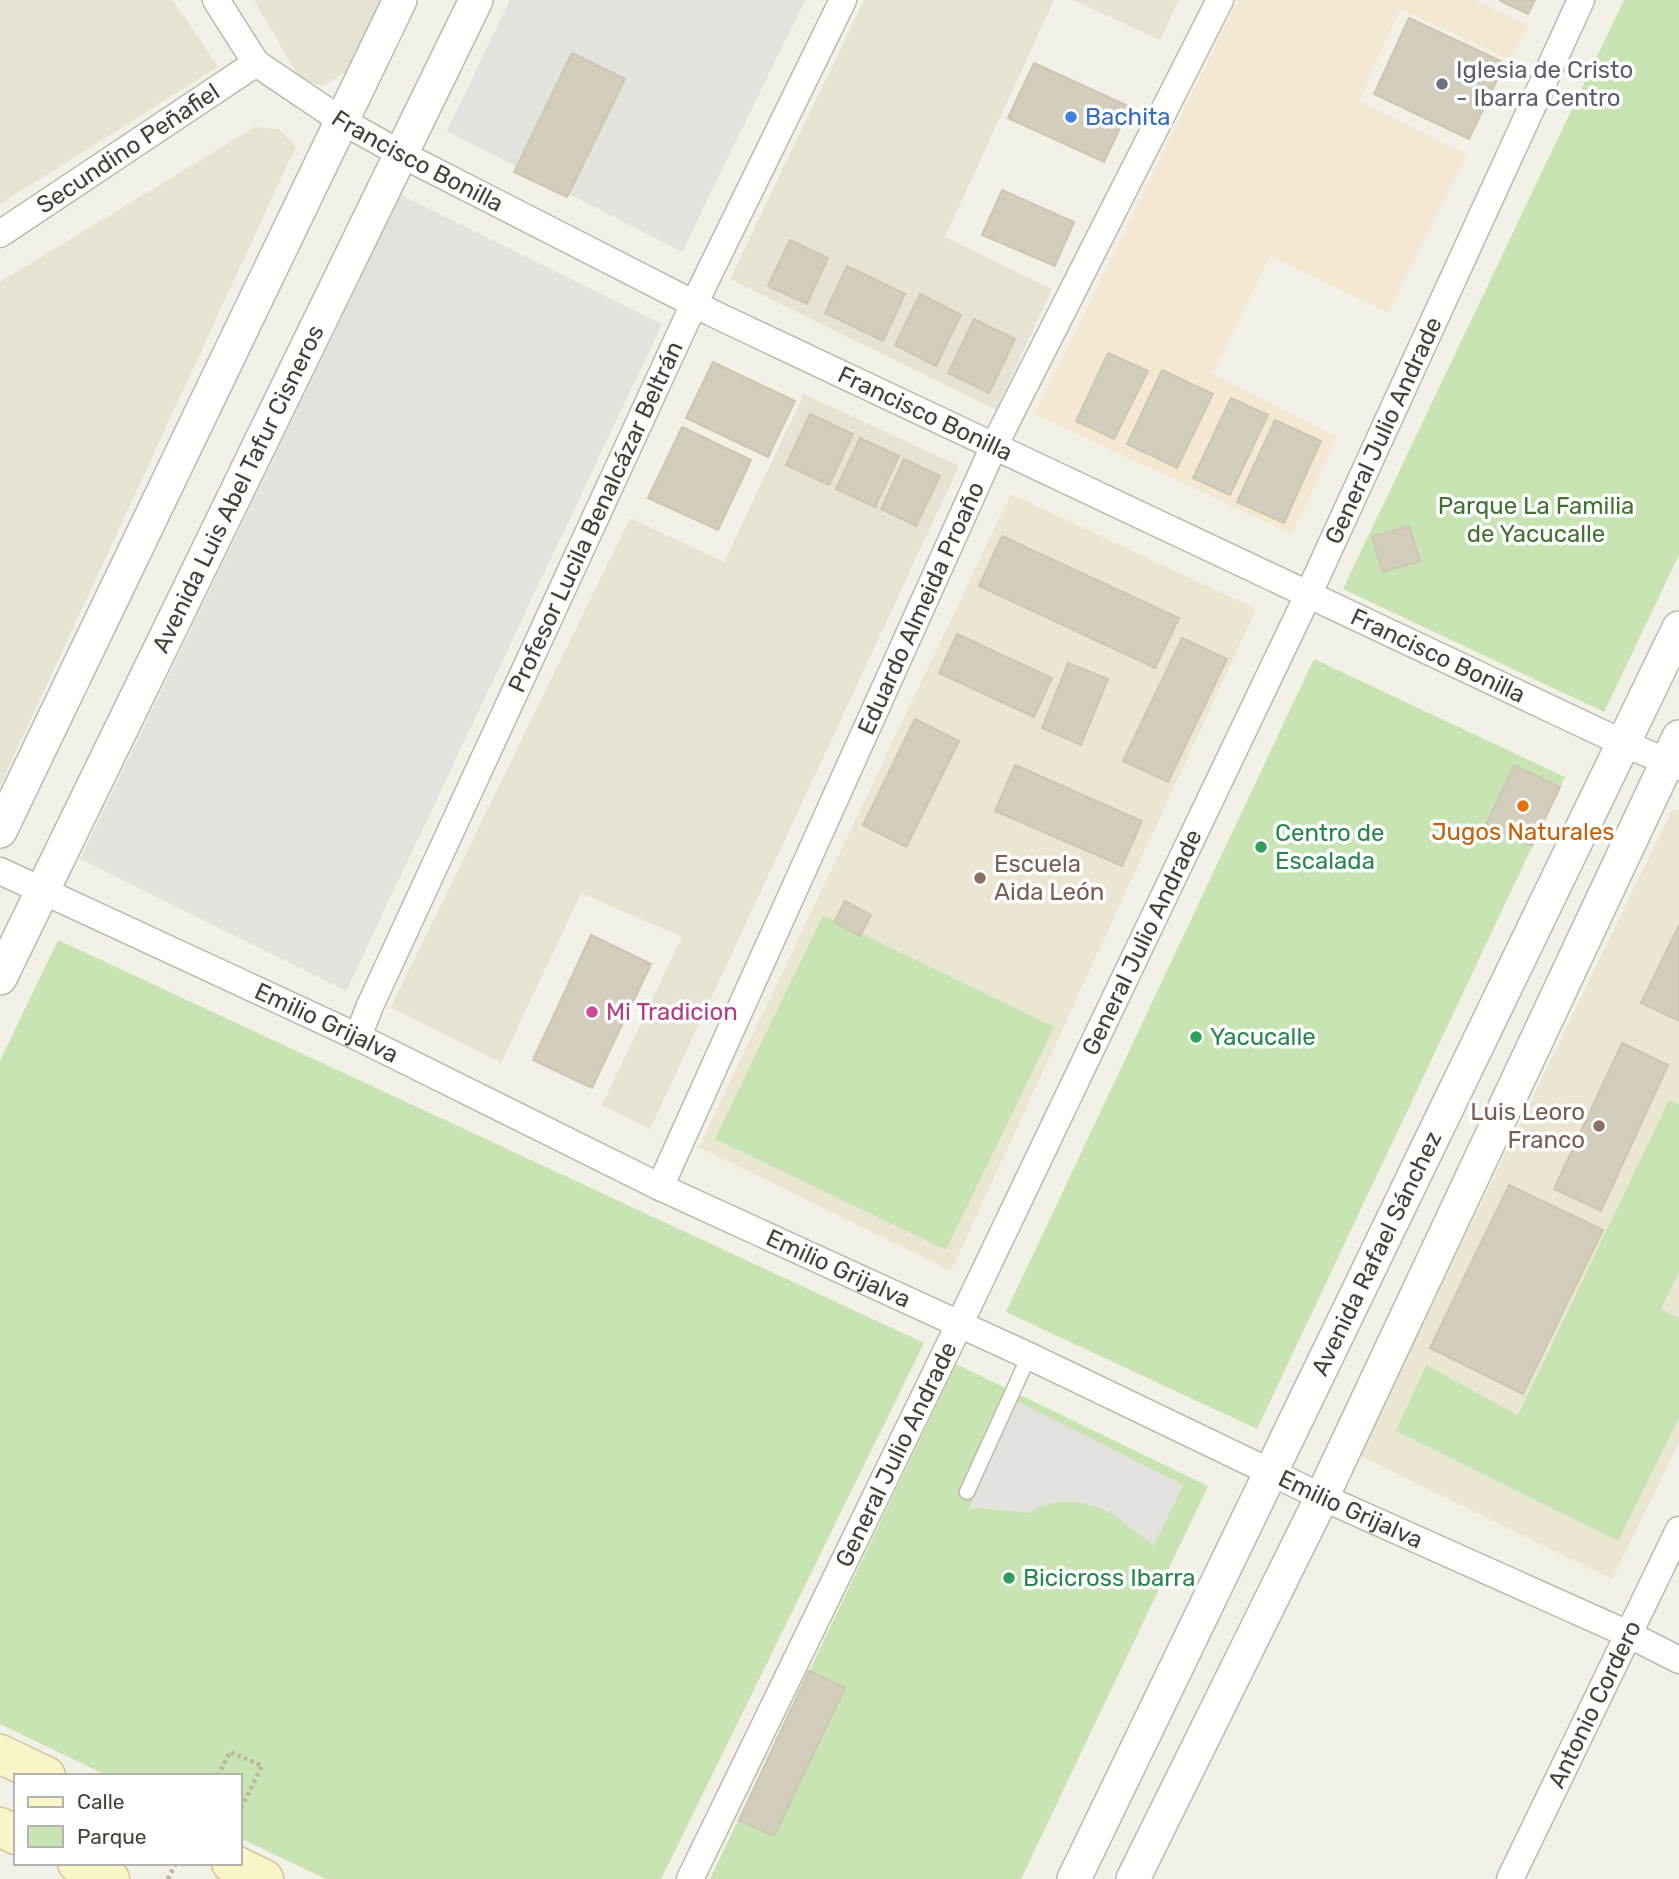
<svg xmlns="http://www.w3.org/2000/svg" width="1679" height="1879" viewBox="0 0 1679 1879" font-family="Rubik,sans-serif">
  <rect width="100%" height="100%" fill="#f2f0e7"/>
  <path fill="#e6e3d5" d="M0,0H173L218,67L0,204Z
    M254,0H380L347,71L323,86L300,79Z
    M864,0H1054L945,237L1052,289L996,410L730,279Z
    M1073,0H1179L1160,40Z
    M255,127L278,129L296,146L0,786V282Z
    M804,394L959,466L650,1129L602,1105L682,937L581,893L501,1063L391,1007L630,518L724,562Z"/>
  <path fill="#f3e9d3" d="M1238,0H1474L1528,25L1511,60L1400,9L1359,101L1467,154L1388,313L1271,256L1213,374L1337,437L1292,534L1035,414Z"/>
  <path fill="#e4e2dc" d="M510,0H805L682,252L447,131Z
    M401,195L662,324L346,991L80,859Z"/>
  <path fill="#eae6d2" d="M1011,494L1256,609L951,1271L699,1147Z
    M1673,808L1679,811V1442L1612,1579L1359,1455Z"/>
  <path fill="#c7e4b2" d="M1624,0H1679V555L1604,712L1343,589Z
    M1314,659L1565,777L1257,1429L1006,1312Z
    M823,915L1054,1027L946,1250L715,1139Z
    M58,940L924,1343L661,1879H326L240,1838V1776H108L0,1724V1061Z
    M1669,1100L1679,1105V1272L1661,1309L1679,1318V1418L1618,1541L1396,1431L1426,1365L1518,1415Z
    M956,1364L1208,1486L1021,1879H710Z"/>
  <path fill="#e3e2de" d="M1015,1400L1183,1485L1154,1546L1117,1517L1098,1507L1077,1502H1057L1038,1507L1030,1513L978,1508L968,1511Z"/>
  <path fill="#d3cdbd" stroke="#cdc6b1" stroke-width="2" d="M1499,0H1535L1528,14Z
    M1409,18L1505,63L1469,139L1374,94Z
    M572,53L625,79L567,197L514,172Z
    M1034,63L1130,107L1104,162L1008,118Z
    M1002,190L1074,222L1055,266L982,235Z
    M790,240L828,258L807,304L768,286Z
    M847,266L905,294L883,341L825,313Z
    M920,294L961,315L936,366L895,345Z
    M974,319L1015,339L989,393L948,373Z
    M1108,353L1148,371L1114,439L1076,421Z
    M713,362L795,401L768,457L686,418Z
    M1162,370L1213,394L1177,468L1127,444Z
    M1231,398L1268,415L1230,495L1193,478Z
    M810,414L853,434L829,485L786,465Z
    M1275,420L1321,441L1284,523L1237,502Z
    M682,427L751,460L718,530L648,498Z
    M860,438L899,456L875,507L836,489Z
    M904,459L940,476L916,526L881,509Z
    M1409,526L1420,561L1383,572L1372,537Z
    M1002,536L1179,618L1155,668L979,586Z
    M957,634L1052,678L1034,717L939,673Z
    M1182,638L1227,659L1168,782L1123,761Z
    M1068,663L1108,679L1081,745L1042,728Z
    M915,719L959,741L906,847L863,825Z
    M1015,765L1142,821L1122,866L995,811Z
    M1514,765L1560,787L1532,846L1486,825Z
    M845,901L871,915L860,936L834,922Z
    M1679,925V1021L1641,1003Z
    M591,935L651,964L592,1088L533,1060Z
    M1622,1043L1668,1065L1601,1211L1554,1189Z
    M1509,1185L1603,1230L1523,1394L1430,1348Z
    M809,1671L845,1688L774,1836L739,1820Z"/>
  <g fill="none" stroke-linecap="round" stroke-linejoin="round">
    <g stroke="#bdb9aa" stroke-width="17">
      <path id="service" d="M967,1492L1029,1356"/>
    </g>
    <g stroke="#bdb9aa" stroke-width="29">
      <g id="minor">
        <path id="s1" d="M216,0L256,63L342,121L403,155L712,313L1623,743L1679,767"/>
        <path id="s2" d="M0,234L256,63"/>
        <path id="s3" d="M0,871L358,1037L660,1187L1029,1356L1322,1497L1628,1634L1679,1660"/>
        <path id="s4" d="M358,1037L369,1008L694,304L843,0"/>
        <path id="s5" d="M660,1187L994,446L1220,0"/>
        <path id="s6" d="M690,1879L959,1325L1309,593L1581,0"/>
        <path id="s7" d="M1510,1879L1679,1530"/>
      </g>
    </g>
    <g stroke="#bdb9aa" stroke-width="36">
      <g id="tertiary">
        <path d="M0,831L400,0"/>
        <path id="s8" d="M0,978L476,0"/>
        <path id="s9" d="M1074,1879L1679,628"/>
        <path d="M1133,1879L1322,1497L1679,737"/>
      </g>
    </g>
    <g stroke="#cfc799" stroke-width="41">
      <path id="secondary" d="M0,1754L46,1776
        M0,1827L16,1835
        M77,1863L110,1879
        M231,1863L264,1879"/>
    </g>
    <path stroke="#beb69c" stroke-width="4.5" stroke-dasharray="3.5 3.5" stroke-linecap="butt" d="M218,1776L230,1752L262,1766L240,1810
      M168,1879L176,1863"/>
    <use href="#service" stroke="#fff" stroke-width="14"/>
    <use href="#minor" stroke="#fff" stroke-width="26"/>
    <use href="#tertiary" stroke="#fff" stroke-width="33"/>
    <use href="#secondary" stroke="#faf5c9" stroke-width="38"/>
  </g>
  <circle fill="#6b7280" stroke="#fff" stroke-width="2.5" cx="1442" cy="84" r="7"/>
  <circle fill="#3f7fe0" stroke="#fff" stroke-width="2.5" cx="1071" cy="117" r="7"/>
  <circle fill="#e8710a" stroke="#fff" stroke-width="2.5" cx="1523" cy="806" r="7"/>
  <g fill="#2e9e5b" stroke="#fff" stroke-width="2.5">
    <circle cx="1261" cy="847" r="7"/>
    <circle cx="1196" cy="1037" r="7"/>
    <circle cx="1009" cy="1578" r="7"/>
  </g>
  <g fill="#8d6e63" stroke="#fff" stroke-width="2.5">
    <circle cx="980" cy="878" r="7"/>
    <circle cx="1599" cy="1126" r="7"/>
  </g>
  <circle fill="#d1479c" stroke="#fff" stroke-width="2.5" cx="592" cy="1012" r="7"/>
  <g text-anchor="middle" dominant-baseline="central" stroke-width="7" stroke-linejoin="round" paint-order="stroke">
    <g font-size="24" fill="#5b616d" stroke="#fff" text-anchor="start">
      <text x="1456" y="70">Iglesia de Cristo<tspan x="1456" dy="28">- Ibarra Centro</tspan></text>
    </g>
    <g font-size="24" fill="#366cbe" stroke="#fff" text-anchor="start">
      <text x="1085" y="117">Bachita</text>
    </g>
    <g font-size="24" fill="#454136" stroke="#fff">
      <text stroke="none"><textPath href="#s2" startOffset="154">Secundino Peñafiel</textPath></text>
      <text stroke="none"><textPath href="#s1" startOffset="264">Francisco Bonilla</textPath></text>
      <text stroke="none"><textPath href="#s1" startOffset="831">Francisco Bonilla</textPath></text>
      <text stroke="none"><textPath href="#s6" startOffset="1606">General Julio Andrade</textPath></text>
      <text stroke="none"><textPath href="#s8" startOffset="544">Avenida Luis Abel Tafur Cisneros</textPath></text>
      <text stroke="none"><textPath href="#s4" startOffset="572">Profesor Lucila Benalcázar Beltrán</textPath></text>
      <text stroke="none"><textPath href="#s5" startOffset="635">Eduardo Almeida Proaño</textPath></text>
      <text stroke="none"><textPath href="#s1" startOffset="1398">Francisco Bonilla</textPath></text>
      <text stroke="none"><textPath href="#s6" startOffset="1040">General Julio Andrade</textPath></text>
      <text stroke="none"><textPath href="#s3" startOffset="360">Emilio Grijalva</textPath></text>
      <text stroke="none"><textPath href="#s9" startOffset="695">Avenida Rafael Sánchez</textPath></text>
      <text stroke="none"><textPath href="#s3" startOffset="928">Emilio Grijalva</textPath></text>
      <text stroke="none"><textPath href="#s6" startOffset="472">General Julio Andrade</textPath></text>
      <text stroke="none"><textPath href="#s3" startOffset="1494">Emilio Grijalva</textPath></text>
      <text stroke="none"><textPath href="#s7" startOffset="194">Antonio Cordero</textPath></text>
    </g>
    <g font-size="24" fill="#3f722e" stroke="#fff">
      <text x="1536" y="506">Parque La Familia<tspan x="1536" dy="28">de Yacucalle</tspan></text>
    </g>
    <g font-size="24" fill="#c56008" stroke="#fff">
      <text x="1523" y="832">Jugos Naturales</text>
    </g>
    <g font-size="24" fill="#27864d" stroke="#fff" text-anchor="start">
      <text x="1275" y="833">Centro de<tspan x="1275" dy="28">Escalada</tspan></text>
      <text x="1210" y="1037">Yacucalle</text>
      <text x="1023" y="1578">Bicicross Ibarra</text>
    </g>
    <g font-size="24" fill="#785e54" stroke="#fff" text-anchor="start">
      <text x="994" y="864">Escuela<tspan x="994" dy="28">Aida León</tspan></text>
      <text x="1585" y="1112" text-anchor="end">Luis Leoro<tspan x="1585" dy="28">Franco</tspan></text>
    </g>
    <g font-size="24" fill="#b23c85" stroke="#fff" text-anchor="start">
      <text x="606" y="1012">Mi Tradicion</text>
    </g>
  </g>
  <rect x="14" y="1774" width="228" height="91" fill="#ffffff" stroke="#b5b3af" stroke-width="2"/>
  <rect x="28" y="1797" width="35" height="10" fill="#faf5c9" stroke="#b5b3af" stroke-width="2"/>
  <text x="77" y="1809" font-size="21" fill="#454136">Calle</text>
  <rect x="28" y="1826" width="35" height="21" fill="#c7e4b2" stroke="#b5b3af" stroke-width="2"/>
  <text x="77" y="1844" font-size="21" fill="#454136">Parque</text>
</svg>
